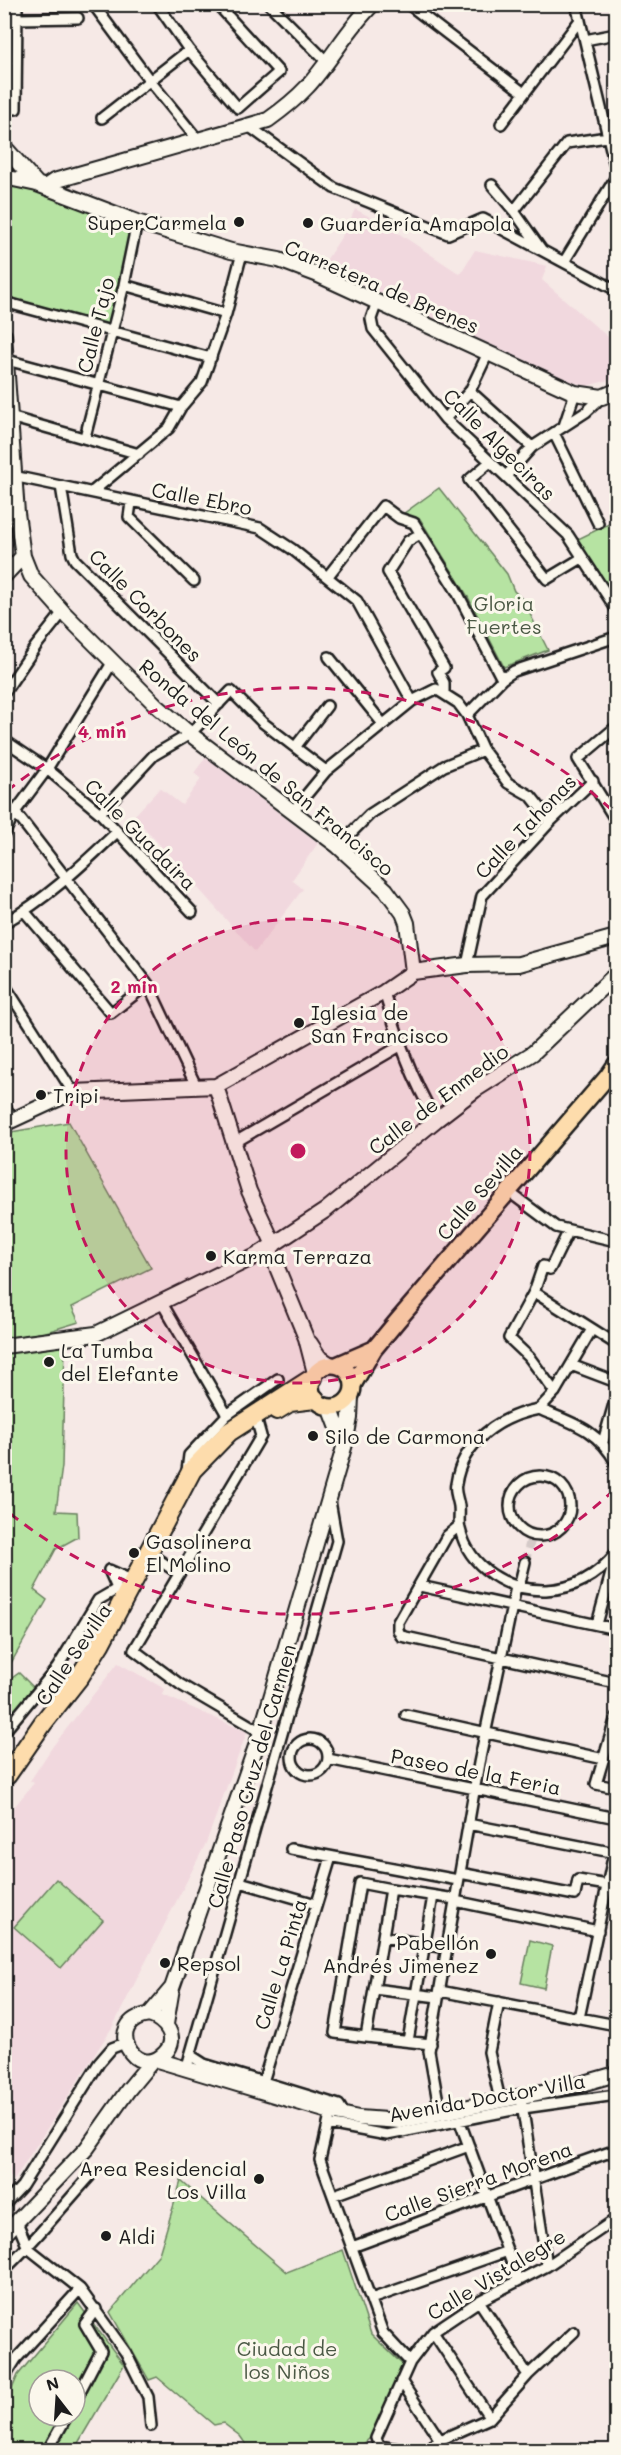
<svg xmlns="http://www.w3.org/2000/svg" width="621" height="2455" viewBox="0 0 621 2455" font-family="Mali,sans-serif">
  <rect width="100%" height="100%" fill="#f6e9e6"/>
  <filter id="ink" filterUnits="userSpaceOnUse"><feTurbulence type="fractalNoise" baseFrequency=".0167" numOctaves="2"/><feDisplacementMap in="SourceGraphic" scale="12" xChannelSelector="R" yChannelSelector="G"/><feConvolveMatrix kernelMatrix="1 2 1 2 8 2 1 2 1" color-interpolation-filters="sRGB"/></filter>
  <g filter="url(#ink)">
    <path fill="#f1d8de" d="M355,209L389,227L460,274L475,250L547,266L542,280L616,344V371L614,373L616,378L587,386L562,379L323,265L346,230Z
      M206,757L318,843L292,880L303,889L255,952L134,816L160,788L182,805L201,779L194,773Z
      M118,1663L165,1689L163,1695L247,1732L206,1843L113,2026L14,2180L5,2170V1818L34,1783L30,1781L53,1746Z"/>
    <path fill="#b6e3a2" stroke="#69805f" stroke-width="1.5" fill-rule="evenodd" d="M17,185L131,226L113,330L5,302L7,190Z
      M439,488L507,574L514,591L523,600L548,650L504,667L467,595L420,519L403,514Z
      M615,521L616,523V600L576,540Z
      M69,1122L151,1268L72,1307L79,1322L46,1332L5,1338V1135L11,1132Z
      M65,1346L62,1466L56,1511L77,1512L78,1537L56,1549L34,1590L47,1600L11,1663L5,1668V1352Z
      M19,1673L36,1690L5,1720V1683Z
      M56,1879L103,1920L61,1968L14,1927Z
      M530,1940L552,1946L544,1988L521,1983Z
      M181,2181L287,2272L343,2250L371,2334L403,2365L371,2437L357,2450H250L240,2436L223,2423L214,2425L157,2377L149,2380L110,2312L159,2254Z
      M78,2303L124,2365L74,2450H5V2405L18,2375ZM39,2380H75V2416H39Z"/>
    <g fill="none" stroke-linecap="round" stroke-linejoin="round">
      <path stroke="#d5cac8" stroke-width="9" stroke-dasharray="9 4.5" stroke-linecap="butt" d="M525,1562L531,1539"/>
      <g stroke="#1c1c1c" stroke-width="14">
        <path id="street" d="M93,4L150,81L198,140
          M157,4L189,50L238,108L279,72L217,4
          M269,4L326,61
          M408,4L524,93
          M576,4L616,170
          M17,19L78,18
          M585,40L616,34
          M16,109L17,4
          M102,118L189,50
          M501,124L580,20
          M250,127L334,188L448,234L483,219L616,290
          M492,185L514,211L541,249
          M514,211L567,143L607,137
          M564,262L616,177
          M124,285L226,314
          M4,302L211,358
          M377,302L371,319L373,329L445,419L568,535L616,609
          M7,360L181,407
          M470,391L532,447
          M10,417L139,454
          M445,419L470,391L488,353
          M564,426L575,393
          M554,433L598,523
          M85,437L124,285L137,222
          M490,462L469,480L547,579L582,558
          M13,476L260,528L292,549L357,601L412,701
          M506,476L532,447L586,412L602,397
          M61,486L72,554L75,560L219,704
          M92,492L169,428L181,407L202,382L226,314L242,253
          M131,503L129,517L194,581
          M420,534L408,541L388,572L444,668L438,672L444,683V694
          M328,576L383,506L399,518L414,523L456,590L502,679
          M329,657L383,724
          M4,693L36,646L63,612
          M467,715L502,679L514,671L616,637
          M616,727L578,759L616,821
          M4,740L47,769L100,813L192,912
          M296,746L327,706
          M4,805L15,812L148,984L197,1088
          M293,811L326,771L412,701L436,689L458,703L467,715L483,750L508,783L531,796L551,821
          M100,813L154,755L190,734L231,691L262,722L326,771
          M4,834L15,812L47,769L112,663
          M338,846L370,814L444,766L483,750
          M25,912L111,1013L148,984
          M4,923C47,899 82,865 117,832
          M467,965L482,896L551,821L593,781
          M4,984L73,1092
          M384,992C398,1038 411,1078 436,1120
          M4,1104L13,1121
          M232,1144L400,1046
          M509,1192L556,1227L616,1241
          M534,1292L616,1344
          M162,1303L227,1415L189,1455L187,1471
          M571,1365L616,1382
          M555,1392L529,1357L509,1338L534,1292L543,1266L550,1269L569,1230
          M539,1409C500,1416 462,1442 456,1484C454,1491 458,1499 459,1506C460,1514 458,1522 460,1529C469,1568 508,1591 546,1590C575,1589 598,1575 616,1553
          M539,1409C572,1423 598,1429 616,1463
          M539,1409L555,1392L592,1329
          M227,1415L278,1379
          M257,1422L261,1436L134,1650L181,1685L261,1732
          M603,1442L616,1397
          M510 1506a30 30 0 1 1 60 0a30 30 0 1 1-60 0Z
          M459,1526L447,1536L398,1622V1630L401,1636L616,1683
          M156,1558L178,1573
          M420,1586L616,1629
          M519,1587L525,1562
          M119,1593L109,1570L127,1578L134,1577
          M597,1624L616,1555
          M406,1715L604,1759
          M616,1717L596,1784L616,1788
          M4,1732L57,1668L98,1600L117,1589
          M292 1757a18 18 0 1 1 36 0a18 18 0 1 1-36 0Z
          M328,1759L616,1818
          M468,1824L616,1853
          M291,1849L458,1880
          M460,1873L575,1895L578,1880L607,1885
          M240,1882L316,1904
          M455,1901L598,1931
          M383,1937L447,1948
          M374,1989L438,1997
          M440,1991L616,2025
          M499,2002L489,2052L500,2100
          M579,2018L614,1853
          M366,2037L335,2033L360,1883L391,1889
          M408,2041L433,1896
          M431,2044L366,2037L391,1889L455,1899
          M190,2055L204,2064L339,2105L345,2115
          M188,2063L337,1541L330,1501
          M263,2082L331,1857
          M522,2104L547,2266
          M440,2113L429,2051L479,1763L516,1587
          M329,2120L320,2160L383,2333L410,2362
          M460,2122L518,2280
          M328,2124L387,2135L523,2108L616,2095
          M334,2195L469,2146
          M4,2205L22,2186L99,2063L112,2048L125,2043
          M17,2222L28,2248L80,2289L126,2353L148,2397L151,2426
          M352,2247C440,2215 528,2180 616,2150
          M4,2270C35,2241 62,2207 90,2176
          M371,2299L508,2251
          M479,2301L528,2375
          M433,2332L490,2418
          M4,2378L16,2359L80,2289
          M401,2381L440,2440
          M75,2401L101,2351L85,2324L96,2309
          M48,2450L67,2416
          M404,2450L379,2446L376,2438L410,2362L433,2332L479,2301L547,2266L616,2219
          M426,2450L440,2440L490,2418L528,2375L574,2332"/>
      </g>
      <g stroke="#1c1c1c" stroke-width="18">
        <path id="secondary" d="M7,150L37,184
          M4,177L37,184L137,222L231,251L279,260L316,274L575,393L602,397L616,391
          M45,187L54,181L268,120C282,110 295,100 307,87C331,61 347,29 373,4
          M4,335L17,513L23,556L31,576L63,612L157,706L190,734L338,846L386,890L403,913L407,923L413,972
          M4,576L23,556
          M216,1086L249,1191L274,1245
          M4,1124L73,1092L216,1086L384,992L413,972L467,965L519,964L616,937
          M269,1248L306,1338L315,1373
          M310,1343L319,1357L331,1365
          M4,1346L96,1334L256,1256L326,1210L436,1120L475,1090L533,1053L616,974
          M330,1407L344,1444
          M149,2015C165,2020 180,2038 165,2053C136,2084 101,2021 149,2015L171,1989
          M166,2024L172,1988L261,1732L345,1444L350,1418L351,1396
          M157,2060L331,2112L359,2118L400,2121L581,2084L616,2074
          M4,2235L87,2148L128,2090L152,2061"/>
      </g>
      <g stroke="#1c1c1c" stroke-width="20">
        <path id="primary" d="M337,1365L374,1349
          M311 1386a21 21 0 1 1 42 0a21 21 0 1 1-42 0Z
          M353,1385L374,1349L398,1320L608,1076L616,1064"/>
      </g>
      <g stroke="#1c1c1c" stroke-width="22">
        <path id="highway" d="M277,1410L290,1402L315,1399
          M7,1775L43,1723L80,1676L100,1644L192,1470L229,1432L313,1378"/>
      </g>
      <use href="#street" stroke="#fbf7ec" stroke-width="9"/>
      <use href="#secondary" stroke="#fbf7ec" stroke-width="14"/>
      <use href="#primary" stroke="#fddcac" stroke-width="15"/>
      <use href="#highway" stroke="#fddcac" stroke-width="18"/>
    </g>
  </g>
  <circle cx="298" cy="1151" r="232" fill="#c2185b" fill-opacity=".12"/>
  <g fill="none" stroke="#c2185b" stroke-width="3" stroke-dasharray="10 8">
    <circle cx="298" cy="1151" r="232"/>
    <path d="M614 1490A463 463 0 0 1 7 1511M7 791A463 463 0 0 1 614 812"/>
  </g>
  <g fill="#1c1c1c" stroke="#fbf7ec" stroke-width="2">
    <circle cx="239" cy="222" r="6"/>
    <circle cx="308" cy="223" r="6"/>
    <circle cx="299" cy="1023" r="6"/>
    <circle cx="41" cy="1095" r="6"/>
    <circle cx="211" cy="1256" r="6"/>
    <circle cx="49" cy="1362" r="6"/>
    <circle cx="313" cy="1436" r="6"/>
    <circle cx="134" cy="1553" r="6"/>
    <circle cx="491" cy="1954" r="6"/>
    <circle cx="165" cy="1963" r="6"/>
    <circle cx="259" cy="2179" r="6"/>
    <circle cx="106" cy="2236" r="6"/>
  </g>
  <g text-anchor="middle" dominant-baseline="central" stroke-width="6" stroke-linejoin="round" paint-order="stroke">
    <g font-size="20" fill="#1c1c1c" stroke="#fbf7ec" text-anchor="start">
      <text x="227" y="222" text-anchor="end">SuperCarmela</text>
      <text x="320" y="223">Guardería Amapola</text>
      <text x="311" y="1012">Iglesia de<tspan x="311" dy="23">San Francisco</tspan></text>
      <text x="53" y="1095">Tripi</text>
      <text x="223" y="1256">Karma Terraza</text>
      <text x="61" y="1350">La Tumba<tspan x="61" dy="23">del Elefante</tspan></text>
      <text x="325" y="1436">Silo de Carmona</text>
      <text x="146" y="1541">Gasolinera<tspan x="146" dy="23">El Molino</tspan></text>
      <text x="479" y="1942" text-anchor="end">Pabellón<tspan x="479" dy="23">Andrés Jimenez</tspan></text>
      <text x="177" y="1963">Repsol</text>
      <text x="247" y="2168" text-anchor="end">Area Residencial<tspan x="247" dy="23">Los Villa</tspan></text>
      <text x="118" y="2236">Aldi</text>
    </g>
    <g font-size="20" fill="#1c1c1c" stroke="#fbf7ec">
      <text transform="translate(382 286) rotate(23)">Carretera de Brenes</text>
      <text transform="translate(95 325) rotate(-76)">Calle Tajo</text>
      <text transform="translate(500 444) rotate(45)">Calle Algeciras</text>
      <text transform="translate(202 498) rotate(11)">Calle Ebro</text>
      <text transform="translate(146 605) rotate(45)">Calle Corbones</text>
      <text transform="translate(267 767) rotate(40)">Ronda del León de San Francisco</text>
      <text transform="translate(525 826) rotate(-46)">Calle Tahonas</text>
      <text transform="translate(141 834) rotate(45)">Calle Guadaira</text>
      <text transform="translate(438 1099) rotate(-37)">Calle de Enmedio</text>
      <text transform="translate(479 1192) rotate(-49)">Calle Sevilla</text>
      <text transform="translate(73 1654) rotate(-56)">Calle Sevilla</text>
      <text transform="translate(476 1771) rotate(11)">Paseo de la Feria</text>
      <text transform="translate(251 1776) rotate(-74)">Calle Paso Cruz del Carmen</text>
      <text transform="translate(280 1964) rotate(-73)">Calle La Pinta</text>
      <text transform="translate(487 2097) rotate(-10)">Avenida Doctor Villa</text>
      <text transform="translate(478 2181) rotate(-20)">Calle Sierra Morena</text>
      <text transform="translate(496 2274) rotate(-31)">Calle Vistalegre</text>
    </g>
    <g font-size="20" fill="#4a5844" stroke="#fbf7ec">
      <text x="504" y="603">Gloria<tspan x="504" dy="23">Fuertes</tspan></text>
      <text x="287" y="2348">Ciudad de<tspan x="287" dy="23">los Niños</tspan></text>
    </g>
  </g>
  <circle cx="298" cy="1151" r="9" fill="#c2185b" stroke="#fbf7ec" stroke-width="3"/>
  <g font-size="18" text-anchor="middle" font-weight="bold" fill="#c2185b" stroke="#fbf7ec" stroke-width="6" stroke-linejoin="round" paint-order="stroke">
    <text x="102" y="738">4 min</text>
    <text x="134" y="993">2 min</text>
  </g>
  <rect width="621" height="2455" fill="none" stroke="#fbf7ec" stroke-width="24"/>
  <rect x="12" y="12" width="597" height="2431" fill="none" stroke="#1c1c1c" stroke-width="2" filter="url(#ink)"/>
  <g transform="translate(57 2398) rotate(343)"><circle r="28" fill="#fbf7ec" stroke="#a29f99" stroke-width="1.5"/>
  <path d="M0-4.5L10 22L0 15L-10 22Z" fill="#1c1c1c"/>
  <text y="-9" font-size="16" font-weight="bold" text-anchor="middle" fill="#1c1c1c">N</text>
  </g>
</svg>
